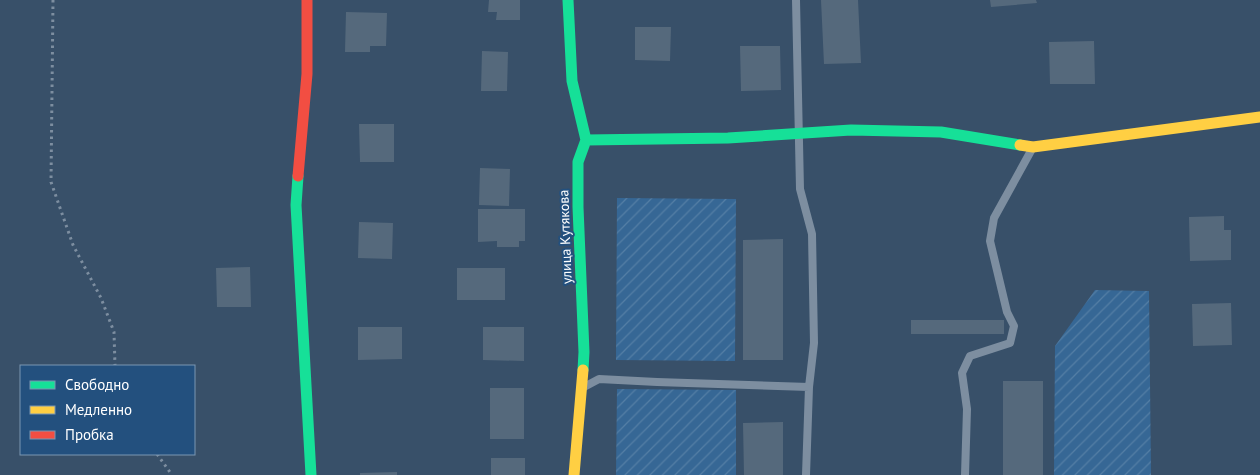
<svg xmlns="http://www.w3.org/2000/svg" width="1260" height="475" viewBox="0 0 1260 475" font-family="'PT Sans',sans-serif">
  <defs>
    <pattern id="garden-furrows" width="10" height="10" patternUnits="userSpaceOnUse" patternTransform="scale(1.25)"><rect width="10" height="10" fill="#366795"/><path d="M-1 1l2-2M0 10L10 0M9 11l2-2" fill="none" stroke="#547ea5"/></pattern>
  </defs>
  <rect width="100%" height="100%" fill="#385069"/>
  <path fill="url(#garden-furrows)" d="M617,198L736,199L735,361L616,360Z
    M1095,290L1149,291L1151,475H1054L1055,346Z
    M617,389L736,390V475H616Z"/>
  <path fill="#55697c" d="M489,0H520V20H496L497,12H488Z
    M821,0H858L861,63L824,64Z
    M990,0H1036L1037,3L991,7Z
    M346,12L387,13L386,46H370V52H345Z
    M635,27H671L670,61L635,60Z
    M1094,41L1095,84H1050L1049,42Z
    M740,46H780L781,90L741,91Z
    M482,51L508,52L507,91H481Z
    M359,124H394V162H360Z
    M480,168L510,169L509,206L479,205Z
    M478,209H525V241H519V247H497V241L478,242Z
    M1224,216V230H1231V260L1190,261L1189,217Z
    M359,222L393,223L392,259L358,258Z
    M783,239V360H743V240Z
    M250,267L251,307H217L216,268Z
    M457,268H505V300H457Z
    M1231,303L1232,345L1193,346L1192,304Z
    M911,320H1004V334H911Z
    M358,327H402V359L358,360Z
    M483,327H524V361L483,360Z
    M1003,381H1043V475H1003Z
    M490,388H524V439H490Z
    M783,422V475H744L743,423Z
    M491,458H525V475H491Z
    M397,472V475H360V473Z"/>
  <g fill="none" stroke-linecap="round" stroke-linejoin="round">
    <path stroke="#7d8ea0" stroke-width="3" stroke-dasharray="2.5 4" stroke-linecap="butt" d="M53,0L51,182L73,245L101,298L114,332L115,366
      M157,454L172,475"/>
    <path stroke="#7d8ea0" stroke-width="8" d="M796,0L800,189L812,234L814,343L809,387L806,475
      M584,387L599,379L657,382L809,387
      M965,475L967,409L962,373L970,356L1010,343L1014,326L1007,312L990,241L994,218L1032,149"/>
    <path stroke="#16e098" stroke-width="11" d="M568,0L572,81L586,140L578,162V207L584,352L583,370
      M586,140L728,138L851,130L941,132L1020,145
      M298,176L296,205L311,475"/>
    <path stroke="#ffcf43" stroke-width="11" d="M1020,145L1033,147L1260,117
      M574,475L583,370"/>
    <path stroke="#f24e42" stroke-width="11" d="M298,176L307,74V0"/>
  </g>
  <g text-anchor="middle" dominant-baseline="central" stroke-width="4" stroke-linejoin="round" paint-order="stroke">
    <g font-size="14" fill="#fff" stroke="#23507e">
      <text transform="translate(565 237) rotate(-92)">улица Кутякова</text>
    </g>
  </g>
  <rect x="20" y="365" width="175" height="90" fill="#23507e" stroke="#7b96b2"/>
  <rect x="30" y="381" width="25" height="8" fill="#16e098" stroke="#7b96b2"/>
  <text x="65" y="390" font-size="15" fill="#ffffff">Свободно</text>
  <rect x="30" y="406" width="25" height="8" fill="#ffcf43" stroke="#7b96b2"/>
  <text x="65" y="415" font-size="15" fill="#ffffff">Медленно</text>
  <rect x="30" y="431" width="25" height="8" fill="#f24e42" stroke="#7b96b2"/>
  <text x="65" y="440" font-size="15" fill="#ffffff">Пробка</text>
</svg>
